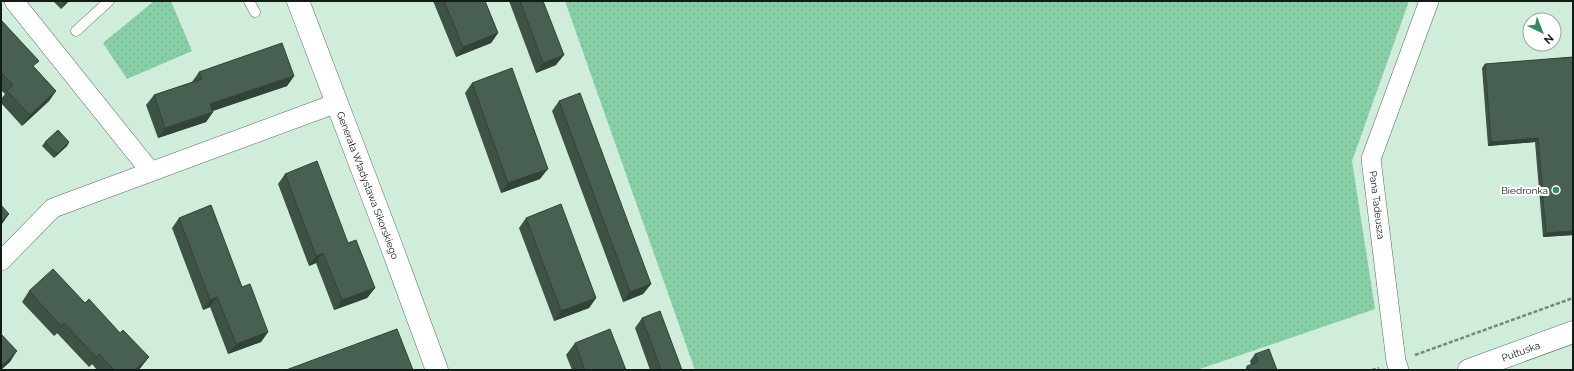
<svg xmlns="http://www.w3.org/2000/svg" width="1574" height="371" viewBox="0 0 1574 371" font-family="Raleway,sans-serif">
  <defs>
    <pattern id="park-dots" width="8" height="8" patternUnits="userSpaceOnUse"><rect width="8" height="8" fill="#87cfa6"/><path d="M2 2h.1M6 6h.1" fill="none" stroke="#74b18e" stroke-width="1.8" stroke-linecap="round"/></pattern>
  </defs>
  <rect width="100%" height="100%" fill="#d0eddb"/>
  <path fill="url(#park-dots)" d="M154,1H171L192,51L127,79L103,43Z
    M565,1H1409L1352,161L1375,309L1197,370H695Z"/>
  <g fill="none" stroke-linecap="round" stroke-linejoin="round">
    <g stroke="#536d5d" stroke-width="11">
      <path id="lane" d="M249,1L255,12
        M76,31L109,1"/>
    </g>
    <g stroke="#536d5d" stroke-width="20">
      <path id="street" d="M14,1L151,172
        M1,261L53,208L337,103
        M1399,370L1396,361L1371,159L1429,1"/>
    </g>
    <g stroke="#536d5d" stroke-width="23">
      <g id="secondary">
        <path id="s1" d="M298,1L391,245L437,370"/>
        <path id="s2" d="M1469,370L1573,332"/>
      </g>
    </g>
    <path stroke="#75887c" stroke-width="2.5" stroke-dasharray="4 2" stroke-linecap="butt" d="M1415,355L1573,298
      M1372,370L1379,368"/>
    <use href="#lane" stroke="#fff" stroke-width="10"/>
    <use href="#street" stroke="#fff" stroke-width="19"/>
    <use href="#secondary" stroke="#fff" stroke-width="22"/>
  </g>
  <path fill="#3d5346" d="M53,1H69L61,9Z
    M433,1H485L498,33L491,43L456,57Z
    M509,1H543L556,65L536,73Z
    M1,20L35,68L56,91L49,101L22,126L1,103V99L5,94L1,90Z
    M1573,57V235L1543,237L1535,142L1488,146L1482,68L1485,64Z
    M199,72L294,76L287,86L213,111V112L206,122L158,138L146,105L154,95L192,82Z
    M472,83L540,179L501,193L465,93Z
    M559,101L651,284L643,294L623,302L552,111Z
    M45,142H69L67,146L54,158L42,146Z
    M285,174L348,243L375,288L367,298L334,310L316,263L309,266L278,184Z
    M179,218L242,287L268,332L261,342L228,354L210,307L203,310L172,228Z
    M526,218L596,298L589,308L554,321L519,228Z
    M29,291L85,303L120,333L149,357L141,367L139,370H97L92,364L89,367L57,333L54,336L22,302Z
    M642,318L682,370H650L635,328Z
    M575,343L626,370H572L566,355Z
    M1255,354L1277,370H1245L1247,366L1251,365L1250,361Z"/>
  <path fill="#324339" d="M66,1H69L61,9Z
    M498,33L491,43L456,57L463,47Z
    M564,55L556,65L536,73L543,63Z
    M294,76L287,86L203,114L210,104Z
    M56,91L49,101L22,126L30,115Z
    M213,112L206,122L158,138L165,128Z
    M1538,138L1535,142L1488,146L1491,142Z
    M69,142L67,146L54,158L57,154Z
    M548,169L540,179L501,193L508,183Z
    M9,214L2,224L1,225V222Z
    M1573,231V235L1543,237L1546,233Z
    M323,253L316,263L309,266L316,256Z
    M651,284L643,294L623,302L630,292Z
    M375,288L367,298L334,310L342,300Z
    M217,297L210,307L203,310L210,300Z
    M596,298L589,308L554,321L561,311Z
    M64,323L57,333L54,336L61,326Z
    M268,332L261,342L228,354L236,344Z
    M17,351L10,362L1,370V366Z
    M99,354L92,364L89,367L96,357Z
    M149,357L141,367L139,370H135Z"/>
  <path fill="#476051" stroke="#324339" d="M444,1H485L498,33L463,47Z
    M520,1H543L564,55L543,63Z
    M1,20L39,61L33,66L56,91L30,115L7,91L13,85L1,72Z
    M282,43L294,76L210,104L213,112L165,128L154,95L202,79L199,72Z
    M1573,57V231L1546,233L1538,138L1491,142L1485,64Z
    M512,68L548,169L508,183L472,83Z
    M580,93L651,284L630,292L559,101Z
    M58,130L69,142L57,154L45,142Z
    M317,161L348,243L356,240L375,288L342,300L323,253L316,256L285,174Z
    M561,204L596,298L561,311L526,218Z
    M1,205L9,214L1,222Z
    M211,205L242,287L250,284L268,332L236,344L217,297L210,300L179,218Z
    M53,269L85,303L89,299L120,333L123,330L149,357L135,370H114L99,354L96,357L64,323L61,326L29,291Z
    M660,311L682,370H661L642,318Z
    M397,329L413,370H286Z
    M610,329L626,370H585L575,343Z
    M1,334L17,351L1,366Z
    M1269,349L1277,370H1249L1247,366L1258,362L1255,354Z"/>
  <circle fill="#328a5f" stroke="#fff" stroke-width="1.5" cx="1556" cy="190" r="4"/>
  <g text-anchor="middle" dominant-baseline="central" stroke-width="4" stroke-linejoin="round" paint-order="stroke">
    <g font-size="10" fill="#121c16" stroke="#fff">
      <text stroke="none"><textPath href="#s1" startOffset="197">Generała Władysława Sikorskiego</textPath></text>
      <text transform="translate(1377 205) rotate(83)">Pana Tadeusza</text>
      <text stroke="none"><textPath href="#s2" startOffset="55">Pułtuska</textPath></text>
    </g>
    <g font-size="10" fill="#121c16" stroke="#fff" text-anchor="end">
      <text x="1548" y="190">Biedronka</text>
    </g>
  </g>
  <rect width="1574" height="371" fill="none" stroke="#121c16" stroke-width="4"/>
  <g transform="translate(1542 32) rotate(137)"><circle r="19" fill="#ffffff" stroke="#a0a4a2"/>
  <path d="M0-3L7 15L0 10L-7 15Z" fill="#328a5f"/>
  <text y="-6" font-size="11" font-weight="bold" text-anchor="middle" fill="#121c16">N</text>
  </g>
</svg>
